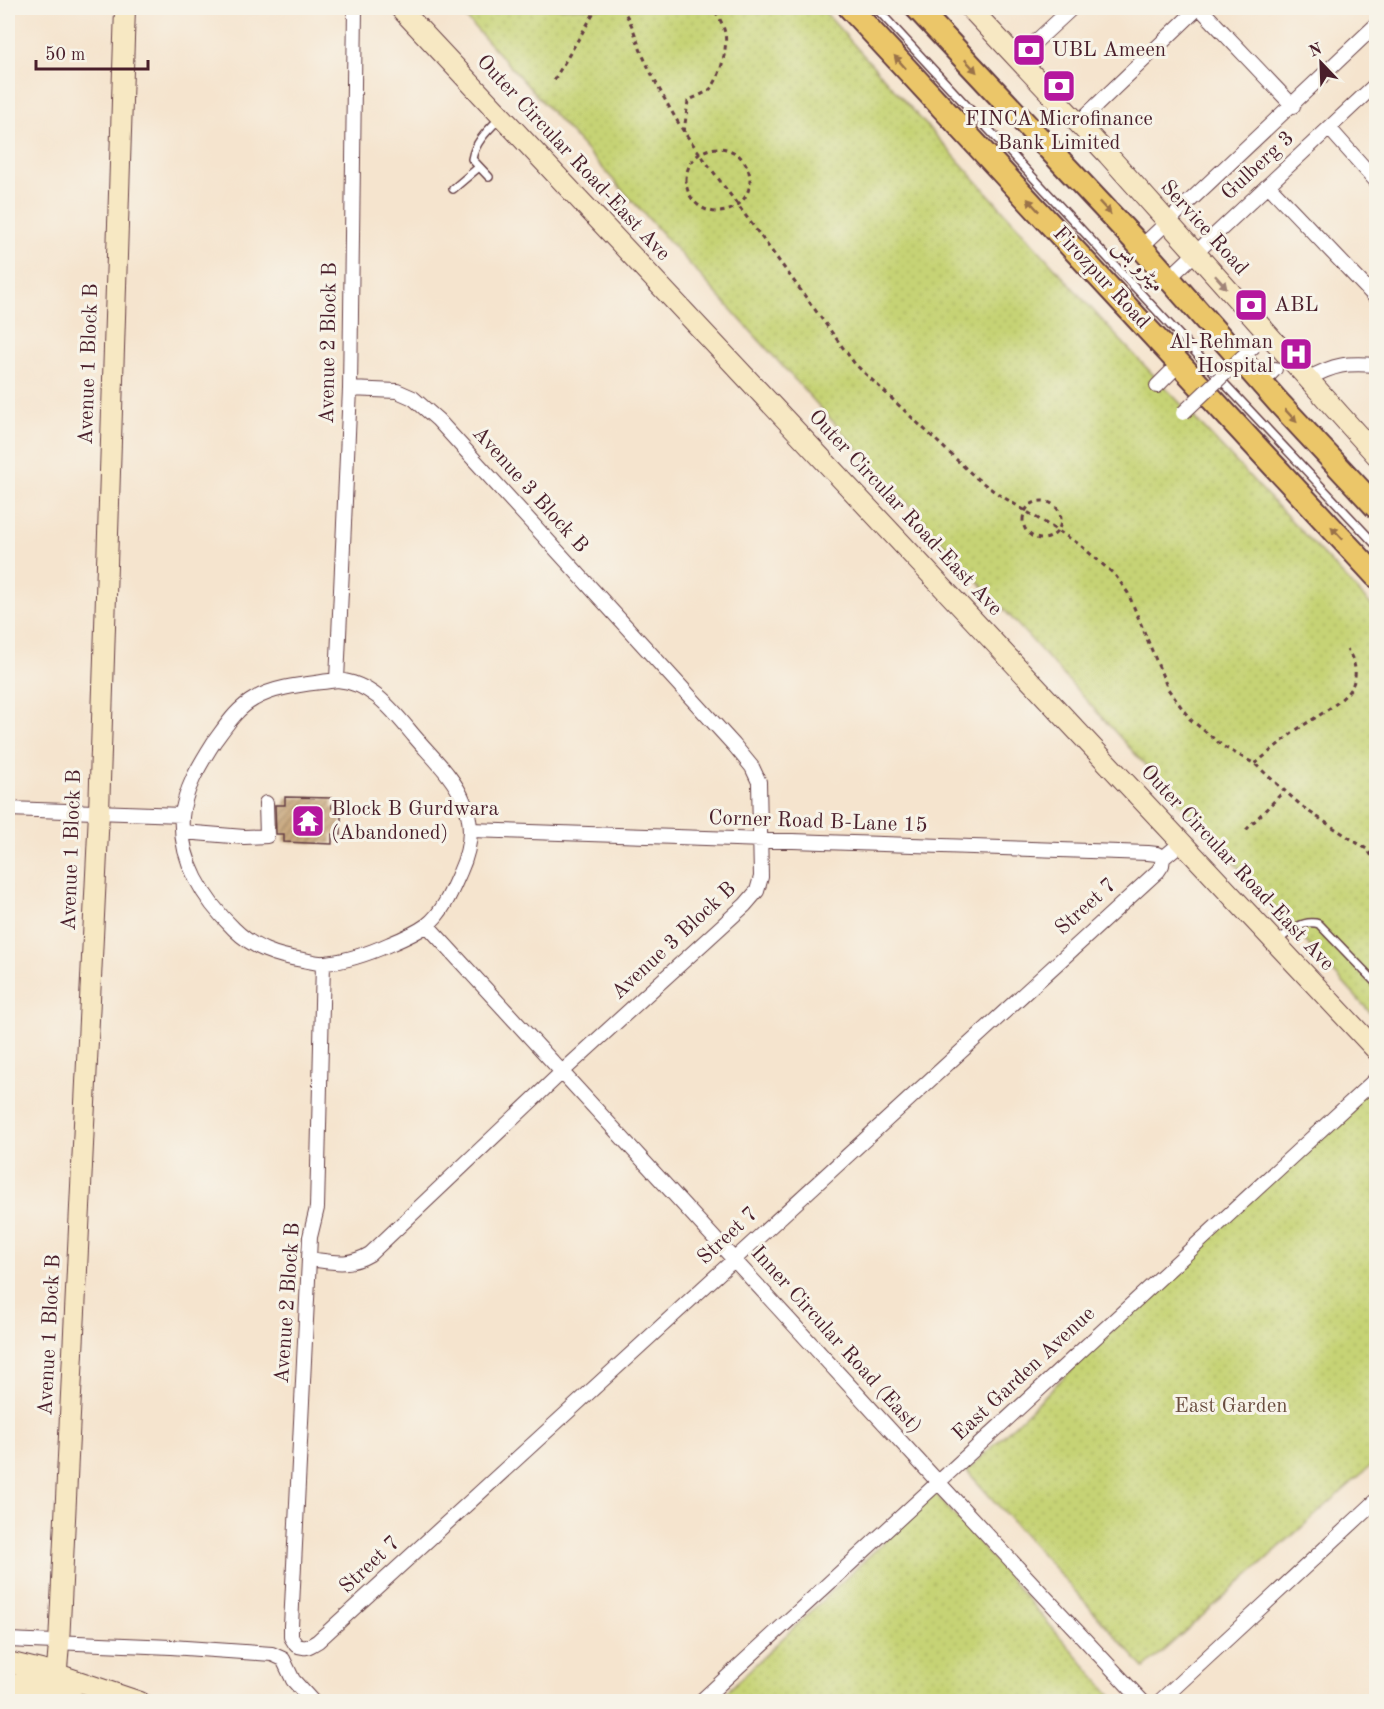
<svg xmlns="http://www.w3.org/2000/svg" width="1384" height="1709" viewBox="0 0 1384 1709" font-family="'Old Standard TT',Amiri,serif">
  <defs>
    <pattern id="park-dots" width="8" height="8" patternUnits="userSpaceOnUse" patternTransform="scale(1.5)"><rect width="8" height="8" fill="#c6d375"/><path d="M2 2h.1M6 6h.1" fill="none" stroke="#acb565" stroke-width="1.8" stroke-linecap="round"/></pattern>
    <pattern id="building-hatch" width="6" height="6" patternUnits="userSpaceOnUse" patternTransform="scale(1.5)"><rect width="6" height="6" fill="#c9a97f"/><path d="M-1 1l2-2M0 6l6-6M5 7l2-2" fill="none" stroke="#a58968"/></pattern>
  </defs>
  <rect width="100%" height="100%" fill="#f7f3e8"/>
  <filter id="ink" filterUnits="userSpaceOnUse"><feTurbulence type="fractalNoise" baseFrequency=".0167" numOctaves="2"/><feDisplacementMap in="SourceGraphic" scale="12" xChannelSelector="R" yChannelSelector="G"/><feConvolveMatrix kernelMatrix="1 2 1 2 8 2 1 2 1" color-interpolation-filters="sRGB"/></filter>
  <filter id="wash" filterUnits="userSpaceOnUse"><feTurbulence type="fractalNoise" baseFrequency=".008" numOctaves="4" result="noise"/><feDisplacementMap in="SourceGraphic" scale="24" xChannelSelector="R" yChannelSelector="G"/><feGaussianBlur stdDeviation="1.35" result="paint"/><feColorMatrix in="noise" values="0 0 0 0 0 0 0 0 0 0 0 0 0 0 0 0 0 1.4 0 .05"/><feComposite in="paint" operator="in"/></filter>
  <g filter="url(#wash)">
    <rect width="100%" height="100%" fill="#f5e4ce"/>
    <path fill="url(#park-dots)" stroke="#887950" stroke-width="1.5" d="M457,8H821L1109,328L1376,610V1019Z
      M1371,1079L1376,1085V1461L1144,1668L967,1471Z
      M935,1493L1116,1701L716,1702Z"/>
    <g id="blocks">
      <path fill="url(#building-hatch)" d="M285,797L332,798V808H341V835L332,834V844L284,842V834H276L275,805H285Z"/>
    </g>
  </g>
  <g filter="url(#ink)">
    <use href="#blocks" fill-opacity="0" stroke="#643d43" stroke-width="1.5"/>
    <g fill="none" stroke-linecap="round" stroke-linejoin="round">
      <g stroke="#643d43" stroke-width="10">
        <path id="lane" d="M876,8L1209,367L1376,545
          M489,177L472,159C475,142 488,130 500,118
          M453,189L479,167
          M1278,941C1289,931 1304,919 1319,924L1376,983"/>
      </g>
      <g stroke="#643d43" stroke-width="16">
        <path id="street" d="M1200,8L1293,106
          M1018,58L1072,8
          M1078,123L1198,8
          M1329,128L1376,181
          M1268,185L1376,298
          M1141,247L1376,25
          M1169,278L1376,84
          M1307,379C1336,364 1345,363 1376,365
          M1261,383L1275,369
          M1157,386L1180,363
          M337,680C373,683 393,711 415,737C432,757 454,777 464,802C474,825 470,850 460,872C452,890 443,913 427,925C416,933 402,939 390,944C370,953 348,961 325,963C318,964 310,961 303,960C276,956 253,948 234,929C204,900 179,860 182,817C184,790 200,764 214,742C226,726 236,709 254,699C277,685 311,684 337,680Z
          M337,680L350,389L355,8
          M8,809L182,815
          M470,830L1148,853L1157,854L1163,858
          M183,832L244,837L267,836L266,803
          M427,925L938,1482L1143,1702
          M309,1259C333,1262 348,1267 370,1254L562,1072L745,905L757,891L761,877L759,782L752,767L734,745L438,420L413,398L397,391L350,389
          M8,1640L171,1647L272,1654L283,1659L293,1680L313,1702
          M296,1645C305,1650 310,1646 318,1641L1158,871L1162,865L1163,858L1181,843
          M296,1645L291,1637V1626L309,1259L310,1237L317,1208L323,963
          M700,1702L1376,1079
          M1159,1702L1376,1501"/>
      </g>
      <g stroke="#643d43" stroke-width="22">
        <path id="secondary" d="M400,8L1376,1050
          M970,8L1108,155L1376,455
          M8,1662L57,1674L140,1702
          M8,1683L40,1689L77,1702
          M55,1694L59,1644L99,812L125,8"/>
      </g>
      <g stroke="#643d43" stroke-width="26">
        <path id="primary" d="M850,8L1376,576
          M917,8L1141,247L1279,403L1376,507"/>
      </g>
      <path stroke="#643d43" stroke-width="3" stroke-dasharray="4.5 4.5" stroke-linecap="butt" d="M620,8C632,17 637,44 644,58C656,84 669,108 684,132L855,364L975,477L995,492L1079,544L1115,575L1128,593L1168,689L1190,719L1224,747L1255,764L1305,809L1368,850L1376,863
        M554,80L597,8
        M684,132L688,101C694,97 702,95 709,90C720,81 728,47 725,33C723,24 718,15 713,8
        M686 180a32 32 0 1 1 64 0a32 32 0 1 1-64 0Z
        M1023 520a19 19 0 1 1 38 0a19 19 0 1 1-38 0Z
        M1255,764C1268,753 1281,742 1295,731C1311,719 1345,703 1353,684C1358,671 1354,660 1347,649
        M1246,830L1283,792"/>
      <use href="#lane" stroke="#fff" stroke-width="7"/>
      <use href="#street" stroke="#fff" stroke-width="14"/>
      <use href="#secondary" stroke="#f7e8c3" stroke-width="20"/>
      <use href="#primary" stroke="#ebc669" stroke-width="22"/>
      <g stroke="#643d43" stroke-width="16" stroke-linecap="butt">
        <path id="street-bridge" d="M1183,413L1254,346"/>
      </g>
      <use href="#street-bridge" stroke="#fff" stroke-width="14"/>
    </g>
    <defs><path id="oneway-solid" d="M-6-.8H1V-3.2L6.5 0L1 3.2V.8H-6Z" transform="scale(1.5)"/></defs>
    <g fill="#9a724a">
      <use href="#oneway-solid" transform="translate(900 62) rotate(-132)"/>
      <use href="#oneway-solid" transform="translate(971 66) rotate(47)"/>
      <use href="#oneway-solid" transform="translate(1033 205) rotate(-133)"/>
      <use href="#oneway-solid" transform="translate(1105 208) rotate(47)"/>
      <use href="#oneway-solid" transform="translate(1291 416) rotate(47)"/>
      <use href="#oneway-solid" transform="translate(1337 533) rotate(-133)"/>
    </g>
    <use fill="#a08477" href="#oneway-solid" transform="translate(1221 282) rotate(48)"/>
  </g>
  <defs>
    <g id="bank-square" transform="scale(1.725)"><rect x="-9" y="-9" width="18" height="18" rx="4" fill="#b5179e" stroke="#f7f3e8"/><path d="M-6-4H6V4H-6ZM0-2.3a2.3 2.3 0 1 0 0 4.6a2.3 2.3 0 1 0 0-4.6Z" fill="#fff"/></g>
    <g id="hospital-square" transform="scale(1.725)"><rect x="-9" y="-9" width="18" height="18" rx="4" fill="#b5179e" stroke="#f7f3e8"/><path d="M-5-5h3v3.5h4V-5h3V5h-3V1.5h-4V5h-3Z" fill="#fff"/></g>
    <g id="temple-square" transform="scale(1.725)"><rect x="-9" y="-9" width="18" height="18" rx="4" fill="#b5179e" stroke="#f7f3e8"/><path d="M0-6L5-2H3V0L6.5 2.5H4V6H1.5V3h-3V6H-4V2.5H-6.5L-3 0V-2H-5Z" fill="#fff"/></g>
  </defs>
  <g fill-rule="evenodd">
    <use href="#bank-square" x="1029" y="50"/>
    <use href="#bank-square" x="1059" y="86"/>
    <use href="#bank-square" x="1251" y="305"/>
    <use href="#hospital-square" x="1296" y="354"/>
    <use href="#temple-square" x="308" y="821"/>
  </g>
  <g text-anchor="middle" dominant-baseline="central" stroke-width="6" stroke-linejoin="round" paint-order="stroke">
    <g font-size="21" fill="#4a1f2b" stroke="#f7f3e8" text-anchor="start">
      <text x="1052" y="50">UBL Ameen</text>
      <text x="1059" y="119" text-anchor="middle">FINCA Microfinance<tspan x="1059" dy="24">Bank Limited</tspan></text>
      <text x="1274" y="305">ABL</text>
      <text x="1273" y="342" text-anchor="end">Al-Rehman<tspan x="1273" dy="24">Hospital</tspan></text>
      <text x="331" y="809">Block B Gurdwara<tspan x="331" dy="24">(Abandoned)</tspan></text>
    </g>
    <g font-size="21" fill="#4a1f2b" stroke="#f7f3e8">
      <text transform="translate(573 158) rotate(47)">Outer Circular Road-East Ave</text>
      <text transform="translate(1258 166) rotate(-43)">Gulberg 3</text>
      <text transform="translate(1204 228) rotate(48)">Service Road</text>
      <text transform="translate(1138 266) rotate(47)">میٹرو بس</text>
      <text transform="translate(1101 278) rotate(47)">Firozpur Road</text>
      <text transform="translate(329 343) rotate(-89)">Avenue 2 Block B</text>
      <text transform="translate(89 364) rotate(-88)">Avenue 1 Block B</text>
      <text transform="translate(530 490) rotate(48)">Avenue 3 Block B</text>
      <text transform="translate(905 513) rotate(47)">Outer Circular Road-East Ave</text>
      <text transform="translate(818 822) rotate(2)">Corner Road B-Lane 15</text>
      <text transform="translate(72 850) rotate(-88)">Avenue 1 Block B</text>
      <text transform="translate(1237 868) rotate(47)">Outer Circular Road-East Ave</text>
      <text transform="translate(1086 907) rotate(-42)">Street 7</text>
      <text transform="translate(674 941) rotate(-43)">Avenue 3 Block B</text>
      <text transform="translate(728 1236) rotate(-43)">Street 7</text>
      <text transform="translate(288 1303) rotate(-86)">Avenue 2 Block B</text>
      <text transform="translate(50 1335) rotate(-87)">Avenue 1 Block B</text>
      <text transform="translate(836 1340) rotate(48)">Inner Circular Road (East)</text>
      <text transform="translate(1024 1374) rotate(-43)">East Garden Avenue</text>
      <text transform="translate(370 1565) rotate(-43)">Street 7</text>
    </g>
    <g font-size="21" fill="#694c3e" stroke="#f7f3e8">
      <text x="1231" y="1406">East Garden</text>
    </g>
  </g>
  <rect width="1384" height="1709" fill="none" stroke="#f7f3e8" stroke-width="30"/>
  <g transform="translate(1321 63) rotate(337)" stroke="#f7f3e8" stroke-width="4.5" paint-order="stroke">
  <path d="M0-4.5L10 22L0 15L-10 22Z" fill="#4a1f2b"/>
  <text y="-9" font-size="16" font-weight="bold" text-anchor="middle" fill="#4a1f2b">N</text>
  </g>
  <path d="M36 60v9h112v-9" fill="none" stroke="#4a1f2b" stroke-width="3"/>
  <text x="45" y="60" font-size="18" fill="#4a1f2b" stroke="#f7f3e8" stroke-width="4.5" paint-order="stroke">50 m</text>
</svg>
